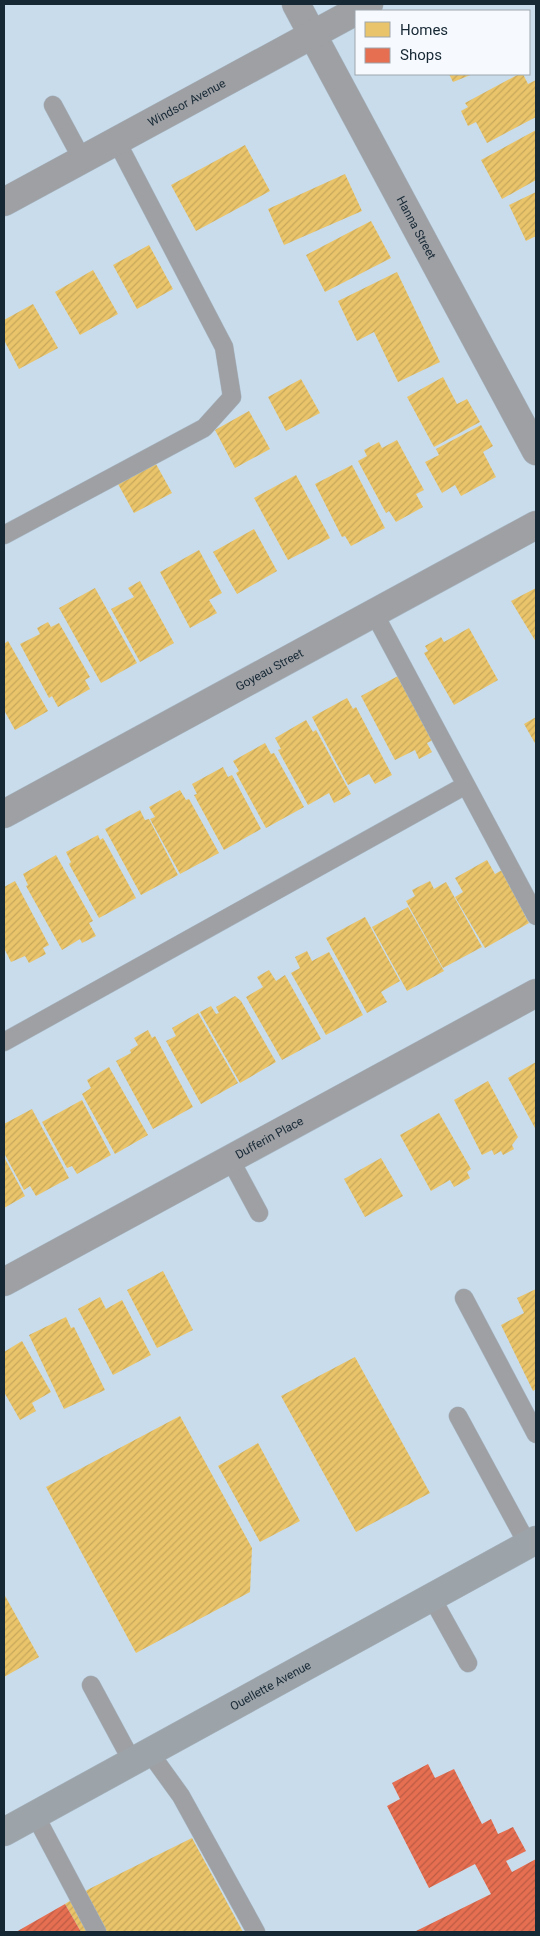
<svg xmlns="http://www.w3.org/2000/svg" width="540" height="1936" viewBox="0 0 540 1936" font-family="Roboto,sans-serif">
  <defs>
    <pattern id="homes-hatch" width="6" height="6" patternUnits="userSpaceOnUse" patternTransform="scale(1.25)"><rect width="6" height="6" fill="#e9c46a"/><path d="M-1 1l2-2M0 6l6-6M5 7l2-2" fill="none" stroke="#c7a85c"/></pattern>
    <pattern id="shops-hatch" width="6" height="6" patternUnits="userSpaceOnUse" patternTransform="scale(1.25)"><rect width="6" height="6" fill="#e76f51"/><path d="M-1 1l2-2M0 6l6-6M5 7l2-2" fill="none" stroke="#ba5b44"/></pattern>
  </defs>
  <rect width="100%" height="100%" fill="#c9dceb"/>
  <path fill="url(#homes-hatch)" d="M449,74H473L453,82Z
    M519,74H523L528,84L536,80V117L487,143L476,122L468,126L461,111L468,107L465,103Z
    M536,130V180L502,199L481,160Z
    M245,145L270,191L196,231L171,185Z
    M345,174L362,211L284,245L268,209Z
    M536,192V236L526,241L509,205Z
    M371,221L391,258L325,292L306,255Z
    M149,245L173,289L137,309L113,265Z
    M93,270L118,314L80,335L55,292Z
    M397,272L440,362L398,382L374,332L357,341L338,301Z
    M33,304L58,348L19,369L4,340V320Z
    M443,377L457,404L467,399L480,422L434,447L407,397Z
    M301,379L320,413L286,431L268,397Z
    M249,411L270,449L235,468L215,430Z
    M481,425L493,446L483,452L496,477L461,496L455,485L442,493L425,462L439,455L436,449Z
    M397,440L424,490L416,494L423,507L396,522L389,511L386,513L358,461L367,456L364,450L379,442L382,448Z
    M156,464L172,493L134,513L118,484Z
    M352,465L385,528L351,546L345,536L342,537L315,484Z
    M296,475L330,538L288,560L254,498Z
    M254,529L277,571L237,594L213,552Z
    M199,550L222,593L209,600L217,613L190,628L160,572Z
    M140,581L174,643L140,662L111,609L134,597L128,588Z
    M95,588L137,663L101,683L59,608Z
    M536,588V642L511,601Z
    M48,622L51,627L59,623L90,677L85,680L90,689L58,707L52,696L49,698L20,644L40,634L37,628Z
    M469,628L498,680L454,705L424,653L428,651L425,646L441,637L444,642Z
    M8,641L48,711L15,730L4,710V644Z
    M398,676L433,740L427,743L432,752L419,759L415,750L395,760L361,696Z
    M347,698L353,709L356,707L392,775L375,784L369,774L348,785L312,717Z
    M536,717V745L524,724Z
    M306,720L313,732L316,730L351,794L334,803L329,793L308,805L278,750L281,749L275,738Z
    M265,743L271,754L274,753L304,807L266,828L236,773L239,771L233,761Z
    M223,767L228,777L232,775L261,829L224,850L194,795L197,794L192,784Z
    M180,790L186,800L189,799L219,853L180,874L150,819L155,817L149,807Z
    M140,810L145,820L149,819L178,875L141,895L105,829Z
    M98,835L100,840L103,838L136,898L99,918L69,864L71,862L66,852Z
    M56,855L93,921L89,923L96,936L82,943L80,939L62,950L26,886L28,885L23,874Z
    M487,860L495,874L502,870L526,912L524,914L529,923L485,948L455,897L463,892L455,878Z
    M15,881L49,945L43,948L46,954L29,963L25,956L11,962L4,948V887Z
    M430,881L434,889L446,882L482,947L443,968L406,901L415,896L412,890Z
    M408,907L444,971L407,991L372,927Z
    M365,917L400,981L381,992L387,1002L367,1013L326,938Z
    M307,951L312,961L329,952L363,1015L326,1035L291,973L300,968L295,957Z
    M269,970L276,981L285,975L321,1039L282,1060L246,997L263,987L257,977Z
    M235,996L241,1001L276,1062L240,1083L200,1012L211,1006L216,1014L219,1013L216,1007Z
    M198,1013L238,1083L201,1104L166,1041L176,1036L172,1028Z
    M148,1030L152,1038L155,1036L193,1107L153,1129L116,1061L131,1053L130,1050L138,1045L134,1038Z
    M536,1062V1130L508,1078Z
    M109,1067L148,1135L115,1154L82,1094L91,1088L87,1080Z
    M488,1081L518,1137L512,1145L514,1149L503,1155L501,1151L494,1155L492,1150L482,1155L454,1100Z
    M82,1100L111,1155L77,1174L72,1166L67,1168L42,1122Z
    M32,1109L69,1178L36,1196L30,1186L24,1190L4,1153V1124Z
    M439,1113L471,1169L467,1172L470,1178L454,1187L450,1180L431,1191L400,1135Z
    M4,1157L25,1196L4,1208Z
    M381,1158L403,1196L365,1217L344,1179Z
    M163,1271L193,1330L157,1348L127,1290Z
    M536,1289V1389L533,1391L501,1325L524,1313L517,1298Z
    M100,1297L106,1309L122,1300L151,1355L113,1375L78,1309Z
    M66,1317L71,1328L74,1327L105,1390L64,1409L29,1335Z
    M22,1341L51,1392L32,1403L36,1411L20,1420L4,1392V1352Z
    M355,1357L430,1493L356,1532L281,1396Z
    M180,1416L252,1548L250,1592L136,1653L46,1487Z
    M258,1443L300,1521L260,1542L218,1466Z
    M4,1594L39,1657L4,1677Z
    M192,1838L243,1932H81L65,1904L89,1889Z"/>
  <path fill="url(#shops-hatch)" d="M428,1764L435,1778L454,1769L482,1824L491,1819L498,1834L513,1827L526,1851L506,1861L512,1872L536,1859V1932H414L491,1894L475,1864L429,1888L387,1806L400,1799L392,1783Z
    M65,1904L81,1932H16Z"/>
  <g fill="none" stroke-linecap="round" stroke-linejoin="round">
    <g stroke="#a8b7c4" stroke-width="19">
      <path id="service" d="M53,105L82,159
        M4,535L204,428L232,397L224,347L116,140
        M374,613L536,916
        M4,1042L466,785
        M230,1159L259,1213
        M464,1298L536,1434
        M458,1416L528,1545
        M432,1598L468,1663
        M91,1685L133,1763
        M150,1753L181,1796L256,1932
        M35,1815L97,1932"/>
    </g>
    <g stroke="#a8b7c4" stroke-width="29">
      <g id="minor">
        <path id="s1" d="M296,4L536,451"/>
        <path id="s2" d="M4,202L369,4"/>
        <path id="s3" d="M4,814L536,525"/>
        <path id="s4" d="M4,1282L536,993"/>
      </g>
    </g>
    <g stroke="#a8b7c4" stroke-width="29">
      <g id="primary">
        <path id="s5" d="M4,1832L536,1540"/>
      </g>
    </g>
    <use href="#service" stroke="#9ea0a4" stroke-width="18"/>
    <use href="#minor" stroke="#9ea0a4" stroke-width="28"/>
    <use href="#primary" stroke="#9da4a9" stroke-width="28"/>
  </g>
  <g text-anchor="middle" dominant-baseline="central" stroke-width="5" stroke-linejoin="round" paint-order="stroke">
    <g font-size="12" fill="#172835" stroke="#f6fafe">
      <text stroke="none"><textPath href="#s2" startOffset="208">Windsor Avenue</textPath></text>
      <text stroke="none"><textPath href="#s1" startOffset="254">Hanna Street</textPath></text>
      <text stroke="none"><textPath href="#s3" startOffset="302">Goyeau Street</textPath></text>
      <text stroke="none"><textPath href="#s4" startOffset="302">Dufferin Place</textPath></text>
      <text stroke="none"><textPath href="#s5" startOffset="304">Ouellette Avenue</textPath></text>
    </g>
  </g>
  <rect width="540" height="1936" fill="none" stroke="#172835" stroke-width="10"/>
  <rect x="355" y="10" width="175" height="65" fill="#f6fafe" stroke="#9da6ae"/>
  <rect x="365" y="22" width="25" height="15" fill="#e9c46a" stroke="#9da6ae"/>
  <text x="400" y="35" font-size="15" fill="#172835">Homes</text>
  <rect x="365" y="48" width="25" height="15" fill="#e76f51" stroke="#9da6ae"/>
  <text x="400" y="60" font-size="15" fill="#172835">Shops</text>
</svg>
